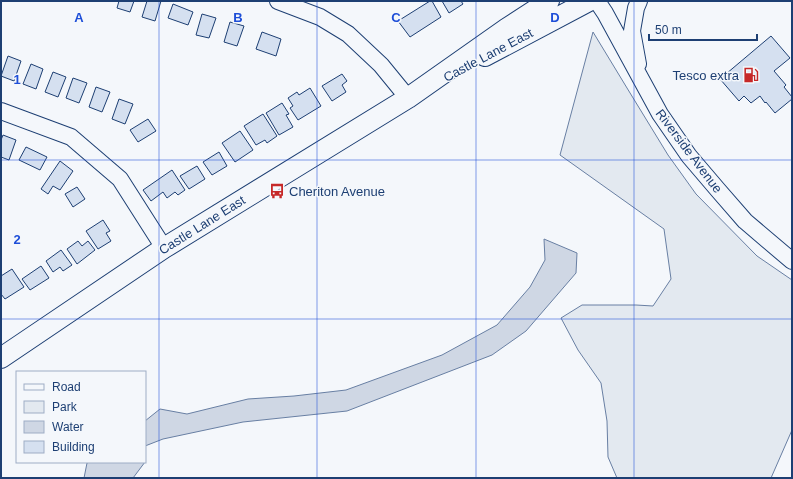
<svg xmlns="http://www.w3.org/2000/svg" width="793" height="479" viewBox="0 0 793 479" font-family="Arial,sans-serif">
  <rect width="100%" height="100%" fill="#f4f7fb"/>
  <path fill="#e3e9f0" stroke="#687fa3" d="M593,32L627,88L668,155L696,194L757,256L792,280V430L771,478H617L608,457L607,421L601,383L578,350L561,318L582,305H636L653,306L671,279L664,229L560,155Z"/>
  <path fill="#cfd7e4" stroke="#687fa3" d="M544,239L577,253L576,273L526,331L492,355L347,411L243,422L163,439L145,446V421L160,409L187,414L248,399L294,396L346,390L442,355L497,325L530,287L545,260Z
    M89,462H145L133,478H84L87,463Z"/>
  <path fill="#d5e0f0" stroke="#1d3f73" d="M119,1H134L130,12L117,8Z
    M147,1H161L155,21L142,17Z
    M430,1H432L441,17L410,37L398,21Z
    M442,1H461L463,4L449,13Z
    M173,4L193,12L188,25L168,18Z
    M202,14L216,18L209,38L196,35Z
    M230,22L244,26L237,46L224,42Z
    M262,32L281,39L276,56L256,49Z
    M771,36L790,58L774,71L786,85L784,87L792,97V99L775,113L766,102L765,103L760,96L751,103L744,96L739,101L720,79Z
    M8,56L21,61L14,81L1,76Z
    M31,64L43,69L36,89L23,84Z
    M53,72L66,77L58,97L45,92Z
    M342,74L347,81L342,85L346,92L332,101L322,86Z
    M73,78L87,83L79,103L66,98Z
    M96,87L110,92L102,112L89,107Z
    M310,88L321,106L298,120L290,108L293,106L288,98L297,92L299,95Z
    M119,99L133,104L125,124L112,119Z
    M282,103L289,114L286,115L293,127L279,135L266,113Z
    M263,114L277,136L267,143L265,140L256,145L244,126Z
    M148,119L156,131L138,142L130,130Z
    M240,131L253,150L235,162L222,143Z
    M3,135L16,140L9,160L1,157V140Z
    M26,147L47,157L40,170L19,160Z
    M219,152L227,166L212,175L203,162Z
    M60,161L73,171L60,190L53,186L48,194L41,189Z
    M197,166L205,179L189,189L180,176Z
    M172,170L185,190L178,195L175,192L167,198L163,192L151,201L143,190Z
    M77,187L85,199L73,207L65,194Z
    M103,220L110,231L106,233L111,241L98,249L86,231Z
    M78,241L82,246L88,241L95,250L77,264L67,249Z
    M61,250L72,265L63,271L60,267L53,272L46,261Z
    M41,266L49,278L30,290L22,279Z
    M12,269L24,287L5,299L1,294V276Z"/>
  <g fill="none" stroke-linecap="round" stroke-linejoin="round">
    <g stroke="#1d3f73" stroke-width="18">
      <path id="minor" d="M278,1L320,17L348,34L381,65L408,98
        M597,1L605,13L660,114L689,156L718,190L745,221L792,261
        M638,64L632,31L636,8L639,1
        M1,111L71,137L120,179L164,248"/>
    </g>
    <g stroke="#1d3f73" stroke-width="22">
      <path id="major" d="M485,56L589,1
        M1,358L164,248L408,98L506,29L549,1"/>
    </g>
    <use href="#minor" stroke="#f4f7fb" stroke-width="16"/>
    <use href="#major" stroke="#f4f7fb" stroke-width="20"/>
  </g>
  <path fill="none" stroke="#1d4ed8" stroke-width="1" stroke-opacity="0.55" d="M159,1V478M317,1V478M476,1V478M634,1V478M1,160H792M1,319H792"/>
  <defs>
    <g id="fuel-bare" transform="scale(1.2)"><path d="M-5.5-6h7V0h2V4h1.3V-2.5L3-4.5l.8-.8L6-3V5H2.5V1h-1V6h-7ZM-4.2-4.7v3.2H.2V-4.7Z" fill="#c62828" stroke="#f4f7fb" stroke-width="2.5" paint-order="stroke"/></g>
    <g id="bus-bare" transform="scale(1.2)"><path d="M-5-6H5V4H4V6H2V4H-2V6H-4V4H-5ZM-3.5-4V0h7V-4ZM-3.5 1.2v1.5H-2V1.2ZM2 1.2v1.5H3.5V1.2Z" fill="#c62828" stroke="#f4f7fb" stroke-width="2.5" paint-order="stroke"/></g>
  </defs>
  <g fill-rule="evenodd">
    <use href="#fuel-bare" x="751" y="75"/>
    <use href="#bus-bare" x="277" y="191"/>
  </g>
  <g text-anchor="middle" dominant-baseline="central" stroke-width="3" stroke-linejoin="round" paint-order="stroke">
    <g font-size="13" fill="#1d3f73" stroke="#f4f7fb">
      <text transform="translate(488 55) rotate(-28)">Castle Lane East</text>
      <text transform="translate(689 151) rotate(53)">Riverside Avenue</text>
      <text transform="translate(202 225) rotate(-32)">Castle Lane East</text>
    </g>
    <g font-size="13" fill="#1d3f73" stroke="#f4f7fb" text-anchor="end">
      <text x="739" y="75">Tesco extra</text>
      <text x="289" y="191" text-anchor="start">Cheriton Avenue</text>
    </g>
  </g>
  <g font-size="13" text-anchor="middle" font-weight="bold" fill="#1d4ed8" stroke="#f4f7fb" stroke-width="3" stroke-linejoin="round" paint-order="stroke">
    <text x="79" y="22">A</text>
    <text x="238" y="22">B</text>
    <text x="396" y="22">C</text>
    <text x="555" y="22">D</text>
    <text x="17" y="84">1</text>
    <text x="17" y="244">2</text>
  </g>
  <rect width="793" height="479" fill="none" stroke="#1d3f73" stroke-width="4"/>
  <rect x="16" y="371" width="130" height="92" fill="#f4f7fb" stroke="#9eadc5"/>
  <rect x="24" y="384" width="20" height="6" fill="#f4f7fb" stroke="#9eadc5"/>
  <text x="52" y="391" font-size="12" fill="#1d3f73">Road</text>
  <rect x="24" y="401" width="20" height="12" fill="#e3e9f0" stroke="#9eadc5"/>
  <text x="52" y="411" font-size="12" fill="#1d3f73">Park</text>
  <rect x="24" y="421" width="20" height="12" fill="#cfd7e4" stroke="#9eadc5"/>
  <text x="52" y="431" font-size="12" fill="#1d3f73">Water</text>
  <rect x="24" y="441" width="20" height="12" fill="#d5e0f0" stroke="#9eadc5"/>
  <text x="52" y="451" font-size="12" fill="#1d3f73">Building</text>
  <path d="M649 34v6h108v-6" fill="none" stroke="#1d3f73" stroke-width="2"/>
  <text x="655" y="34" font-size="12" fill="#1d3f73" stroke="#f4f7fb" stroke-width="3" paint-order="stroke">50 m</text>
</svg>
